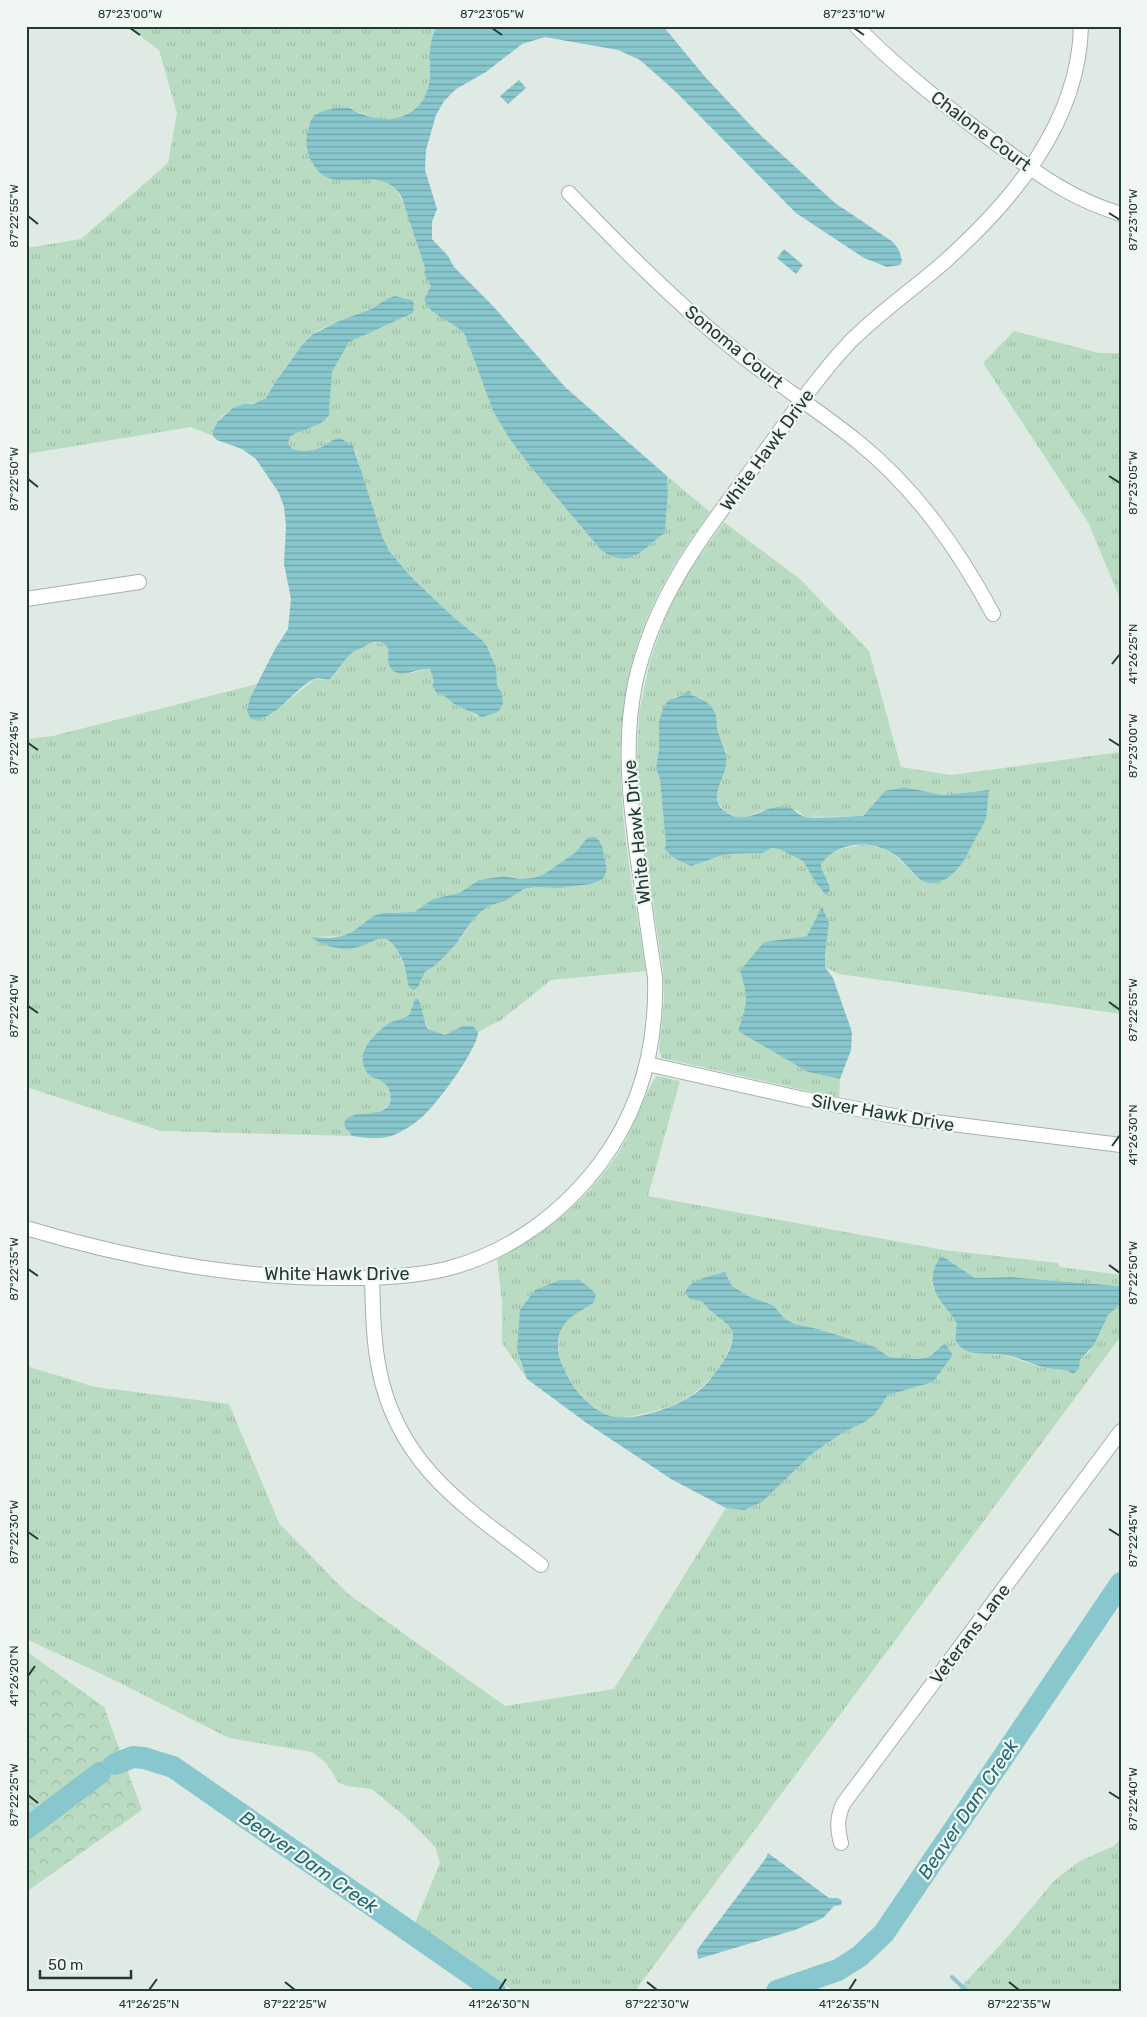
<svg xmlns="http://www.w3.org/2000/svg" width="1147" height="2017" viewBox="0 0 1147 2017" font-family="Rubik,sans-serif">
  <defs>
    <pattern id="grass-tufts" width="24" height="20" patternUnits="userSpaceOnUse" patternTransform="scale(1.25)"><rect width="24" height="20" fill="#b9dbc1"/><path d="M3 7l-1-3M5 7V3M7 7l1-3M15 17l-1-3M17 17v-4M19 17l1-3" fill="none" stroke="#9fbda6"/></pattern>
    <pattern id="forest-crowns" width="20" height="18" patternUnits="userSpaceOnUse" patternTransform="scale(1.25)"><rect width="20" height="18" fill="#b9dbc1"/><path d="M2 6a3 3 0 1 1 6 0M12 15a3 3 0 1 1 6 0" fill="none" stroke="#9fbda6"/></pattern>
    <pattern id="water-rules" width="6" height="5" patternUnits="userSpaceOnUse" patternTransform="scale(1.25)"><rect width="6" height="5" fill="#89c7ce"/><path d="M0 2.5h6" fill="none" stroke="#70a3a8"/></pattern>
  </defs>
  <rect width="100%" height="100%" fill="#e0eae5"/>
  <path fill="url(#grass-tufts)" fill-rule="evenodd" d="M127,26H438L432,36L431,43V63L427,96L416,108L403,117L391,120L376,119L348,108L335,180C351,180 370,176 386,182C407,190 417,247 425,268L424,274L431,286L424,299L438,315L459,327L465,335L493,411L509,438L530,466L601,550C632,571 640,550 665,533L668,494L667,476L710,512C686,545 664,578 648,616C598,732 628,852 646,971L551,980L501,1020L478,1032L473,1026C463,1026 458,1031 450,1034C428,1041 423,1019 421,1003H413L409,1015L386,1025L369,1043L362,1058C364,1070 370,1075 381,1080C385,1082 388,1089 390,1093C397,1113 358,1117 345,1120L344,1126L352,1136L161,1131L26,1087V739L53,736L257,684L250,698L279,708L315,679C322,679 328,681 333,676C340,669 345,657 353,652C357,650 361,649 364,647C373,641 379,640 388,648V662L412,673L426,669H430L434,682L432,686L438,695L441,693L454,704L469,710L477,717L499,689C493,673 498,662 486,645C478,634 465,627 454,618C433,601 405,576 390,553C375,530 362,479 356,451L331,441C320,449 307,453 292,449L288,443L290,437L295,433L329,414L332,372L349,342L387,323L403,318L412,300C406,297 400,296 394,297C385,299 378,305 370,309C353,320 326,322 311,336C298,349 286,366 276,381C272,386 271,393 266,398C259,406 251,402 242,405C228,410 212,420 213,436L191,427L26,454V248L81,239L168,163L177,113L159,50ZM591,837L599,840L607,870L591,884L560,888L533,887L524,889L505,901L488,906L474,918L461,938L437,964L425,972L420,983H408C406,970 397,935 378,938C367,940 359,948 348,948C334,949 324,943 311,937L342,936L352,932L373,916L394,912H414L433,899L459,893L479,880L504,876L520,879L533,878L544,874L576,852L587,839Z
    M1014,331L1099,353H1121V601L1089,524L983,363Z
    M724,522L801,580L869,651L901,767L951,775L1121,752V1014L839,974L825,967V954L829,924L807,936L764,942L746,992L745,1009L738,1031L808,1072L840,1079L839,1098L662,1058L659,1050L664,1000L663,970L640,820L636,781L639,713L650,661L666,615L686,576ZM683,695L701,698L713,710L717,730L726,752V765L716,792L718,802L725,812L736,817L744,818L763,810H797L805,817L863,816L885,791L904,787L943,795L988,790L986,819L956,872L922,881C907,869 895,851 876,846C863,842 822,849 821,867C821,873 827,879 830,884L816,883L803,861L779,849L771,848L763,853L726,854L713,859L674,858L664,848L666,845L660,779L656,769L659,749V721L674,697Z
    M657,1076L680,1081L648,1196L944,1250L1058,1263L1060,1267L1121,1275V1286L1011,1277L975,1278L942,1256L932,1284L934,1290L956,1322L962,1348L976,1353L1004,1355L1041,1367L1070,1371L1090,1351L1108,1315L1121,1304V1336L635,1991H514L415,1923L440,1863L435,1847L408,1819L372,1789L346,1786L338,1782L326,1763L312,1752L229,1738L110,1678L26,1639V1366L96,1387L229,1404L279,1523L347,1593L505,1706L614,1689L726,1508L745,1510L762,1502L812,1454L842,1433L865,1422L875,1414L888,1395L933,1382L953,1355L945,1343L929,1357L918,1359L889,1357L875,1347L818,1329L795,1324L785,1319L773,1305L750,1297L732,1286L725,1272L690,1299L703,1302C710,1314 729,1322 732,1331C735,1338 730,1346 727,1353C709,1390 681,1406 642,1414C632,1416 621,1420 612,1417C593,1410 577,1392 567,1376C560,1364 555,1343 561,1329C568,1315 576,1315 587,1307C590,1305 593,1299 596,1295L517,1350L527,1379L502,1343V1302L497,1259C550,1232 593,1195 624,1144C631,1132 651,1080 657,1076Z
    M1121,1838V1991H957L1002,1943L1054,1881L1078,1862L1114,1846Z"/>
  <path fill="url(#forest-crowns)" d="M26,1651L104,1707L142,1810L26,1892Z"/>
  <path fill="url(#water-rules)" d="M438,26H663L706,78L756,131L835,203L893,242L899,250L902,261L900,265L887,267L864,258L796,213L675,91L640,60L618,50L545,37L522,44L486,72L456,89L444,101L436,115L426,150L425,170L437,209L432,222V239L448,256L454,267L493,306L565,387L667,476L668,494L665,533C640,550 632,571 601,550L530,466L509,438L493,411L465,335C454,320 431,318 424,299L431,286L424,274L425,268L402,198C382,160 336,198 315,167C308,157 304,143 308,131C309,127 310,120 313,117C317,111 342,106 349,108C352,109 356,112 359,113C379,121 399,123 416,108C442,85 420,48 438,26Z
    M519,80L526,88L508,104L500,96Z
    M784,249L803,265L796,274L777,258Z
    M395,296L412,300L414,304L413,313L349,342L332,372L329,415C321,428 301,428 290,437L288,443L292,449C303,452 316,451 325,445C330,442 333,439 340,438L353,446L382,536L389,551L410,576L453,617L481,639L487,646L496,667L497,684L502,695L503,704L498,712L482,717L454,704L441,693L438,695L432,686L434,682L430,669C419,667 395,683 389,664C387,659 389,653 388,648C379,639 373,641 364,647C361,649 356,650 353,652C344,659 338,671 330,679C324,680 319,677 314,679C296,687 272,724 251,719L247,711L250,698L275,649L288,629L291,599L284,564L286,526L284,507L279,493L256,459L242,449L217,440L213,436V431L217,422L233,408L244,404H254L266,398L276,381L302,345L313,334L337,322L369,310L387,299Z
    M687,691H690L691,695C703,699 712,703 716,716C717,721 716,727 718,732C721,743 728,752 726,764C724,782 706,799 727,813C745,825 759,809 778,807C794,805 794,813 805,817C814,819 851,816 863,816L885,791L904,787L943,795L989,790L986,819L963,862L956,871L946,879L938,882L929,883L922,881C911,872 902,858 890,852C869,839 836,843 821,864C821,874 830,880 830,890L826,895L816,883L803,861L779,849L771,848L763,853L726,854L691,866L674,858L664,849L666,845L660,779L656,769L659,749V721L664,706L669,700L683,695Z
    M591,837H596L599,840L602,846L607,870L603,879L591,884L560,888L533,887L524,889L505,901L488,906L474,918L456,944L437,964L425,972L418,987L414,990L409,987C406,977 406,967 401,957C385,925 377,943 354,948C338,951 323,945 310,937L330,938L342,936L352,932L373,916L383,913L414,912L433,899L459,893L479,880L504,876L520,879L533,878L544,874L576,852L587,838Z
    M822,906L829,924L825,954V967L833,978L852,1032L851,1050L840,1079L808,1072L738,1031C747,1004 749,998 740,971L764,942L807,936Z
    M415,999H418C424,1008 422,1019 428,1029L445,1035L463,1026H473L478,1032C478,1049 435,1107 421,1118C413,1125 403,1131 394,1135C380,1140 366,1138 352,1136L344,1126L345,1120C357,1109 378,1118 388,1106C394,1099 389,1087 383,1082C379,1078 373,1079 369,1075C353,1057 370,1038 385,1026C392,1020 401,1020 409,1015Z
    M942,1256L975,1278L1011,1277L1119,1286L1121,1304L1108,1315L1094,1345L1080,1360L1079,1369L1073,1374C1065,1368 1056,1370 1047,1368C1033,1365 1020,1358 1006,1355C991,1352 969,1358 958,1344C953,1339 958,1329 956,1322C945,1303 928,1294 934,1270C936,1264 938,1260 942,1256Z
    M725,1272L732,1286L750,1297L773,1305L785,1319L795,1324L818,1329L875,1347L889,1357L918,1359L929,1357L945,1343L953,1355L933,1382L888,1395L875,1414L865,1422L842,1433L812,1454L762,1502L745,1510L726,1508L671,1479L588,1424L527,1379L517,1350L520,1310L535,1290L560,1280H579L591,1289L596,1295L594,1302C582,1312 571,1313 562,1328C545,1357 584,1412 615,1417C639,1421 686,1404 703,1387C709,1382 713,1375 718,1369C724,1361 736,1343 732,1331C729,1322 710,1314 703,1302L690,1299L685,1293C689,1279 712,1276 725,1272Z
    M768,1853L829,1898H838L842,1901L841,1905L834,1906L823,1918L795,1930L698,1959L697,1950L766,1858Z"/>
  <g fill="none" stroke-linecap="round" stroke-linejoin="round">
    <path stroke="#89c7ce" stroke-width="4" d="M952,1977L967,1991"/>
    <path stroke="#89c7ce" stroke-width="22" d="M115,1764L133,1757L144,1758L173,1767L495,1991
      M26,1829L100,1773
      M777,1991L838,1970L860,1956L884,1933L1121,1583"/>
    <g stroke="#a3b2ac" stroke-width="16">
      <path id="minor" d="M856,26C897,68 943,104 990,139C1034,171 1068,198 1121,214
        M569,193C621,247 673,300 731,347C772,381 817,409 858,442C916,489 958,549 993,614
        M26,599L139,582
        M647,1064L804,1099L911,1119L1121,1145
        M26,1228C130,1259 236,1279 344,1278C378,1278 413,1277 446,1269C509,1253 563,1213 601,1162C641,1108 657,1044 655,977C649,939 644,900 638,861C630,802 623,744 635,684C655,591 709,528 764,453C791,416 817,377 849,343C877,314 911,291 942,264C1011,203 1079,123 1081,26
        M372,1278C373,1308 373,1339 379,1369C398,1467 468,1509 541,1565
        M841,1843C837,1828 837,1818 843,1804L1121,1431"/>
    </g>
    <use href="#minor" stroke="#fff" stroke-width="14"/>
  </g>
  <path fill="none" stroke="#213a32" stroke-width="2" d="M130,28L140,35M492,28L502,35M854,28L864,35M1109,213L1120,220M28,216L38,224M1109,476L1120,483M28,479L38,487M1112,664L1120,654M1109,739L1120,746M28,743L38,750M1109,1002L1120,1010M28,1006L38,1013M1112,1146L1120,1135M1109,1265L1120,1273M28,1269L38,1276M1109,1529L1120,1536M28,1532L38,1539M28,1676L35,1666M1109,1792L1120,1799M28,1795L38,1803M285,1982L295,1990M647,1982L657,1990M1009,1982L1019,1990M149,1990L157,1979M499,1990L506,1979M849,1990L856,1979"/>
  <g text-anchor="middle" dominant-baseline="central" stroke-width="4.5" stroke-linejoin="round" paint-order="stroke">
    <g font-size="18" fill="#213a32" stroke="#f0f7f3">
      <text transform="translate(981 131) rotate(37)">Chalone Court</text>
      <text transform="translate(734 347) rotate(39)">Sonoma Court</text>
      <text transform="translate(767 450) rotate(-54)">White Hawk Drive</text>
      <text transform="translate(637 832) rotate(-96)">White Hawk Drive</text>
      <text transform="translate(883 1113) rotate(10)">Silver Hawk Drive</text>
      <text x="337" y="1274">White Hawk Drive</text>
      <text transform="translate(970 1634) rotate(-53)">Veterans Lane</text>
    </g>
    <g font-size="19" font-style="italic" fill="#1e6973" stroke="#f0f7f3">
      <text transform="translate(968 1809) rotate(-56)">Beaver Dam Creek</text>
      <text transform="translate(309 1862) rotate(35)">Beaver Dam Creek</text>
    </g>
  </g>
  <rect width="1147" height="2017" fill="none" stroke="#f0f7f3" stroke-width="55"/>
  <path d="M40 1970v8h91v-8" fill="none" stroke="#213a32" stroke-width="2.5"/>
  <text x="48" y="1970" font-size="15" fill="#213a32" stroke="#f0f7f3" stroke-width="4" paint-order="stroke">50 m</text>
  <rect x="28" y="28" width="1092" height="1962" fill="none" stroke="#213a32" stroke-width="2"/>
  <g font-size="12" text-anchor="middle" fill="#213a32">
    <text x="130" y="18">87°23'00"W</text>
    <text x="492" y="18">87°23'05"W</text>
    <text x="854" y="18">87°23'10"W</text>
    <text transform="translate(14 216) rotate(-90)" y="4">87°22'55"W</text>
    <text transform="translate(1133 220) rotate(-90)" y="4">87°23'10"W</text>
    <text transform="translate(14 479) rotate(-90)" y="4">87°22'50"W</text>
    <text transform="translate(1133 483) rotate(-90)" y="4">87°23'05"W</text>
    <text transform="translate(1133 654) rotate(-90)" y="4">41°26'25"N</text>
    <text transform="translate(14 743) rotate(-90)" y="4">87°22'45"W</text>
    <text transform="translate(1133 746) rotate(-90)" y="4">87°23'00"W</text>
    <text transform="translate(14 1006) rotate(-90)" y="4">87°22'40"W</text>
    <text transform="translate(1133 1010) rotate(-90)" y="4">87°22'55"W</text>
    <text transform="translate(1133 1135) rotate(-90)" y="4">41°26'30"N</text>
    <text transform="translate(14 1269) rotate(-90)" y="4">87°22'35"W</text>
    <text transform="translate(1133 1273) rotate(-90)" y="4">87°22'50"W</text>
    <text transform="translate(14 1532) rotate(-90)" y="4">87°22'30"W</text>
    <text transform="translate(1133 1536) rotate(-90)" y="4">87°22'45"W</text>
    <text transform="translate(14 1676) rotate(-90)" y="4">41°26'20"N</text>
    <text transform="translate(14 1795) rotate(-90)" y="4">87°22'25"W</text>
    <text transform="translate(1133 1799) rotate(-90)" y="4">87°22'40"W</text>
    <text x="149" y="2008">41°26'25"N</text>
    <text x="295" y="2008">87°22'25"W</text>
    <text x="499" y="2008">41°26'30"N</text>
    <text x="657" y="2008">87°22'30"W</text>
    <text x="849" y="2008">41°26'35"N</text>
    <text x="1019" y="2008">87°22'35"W</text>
  </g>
</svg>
